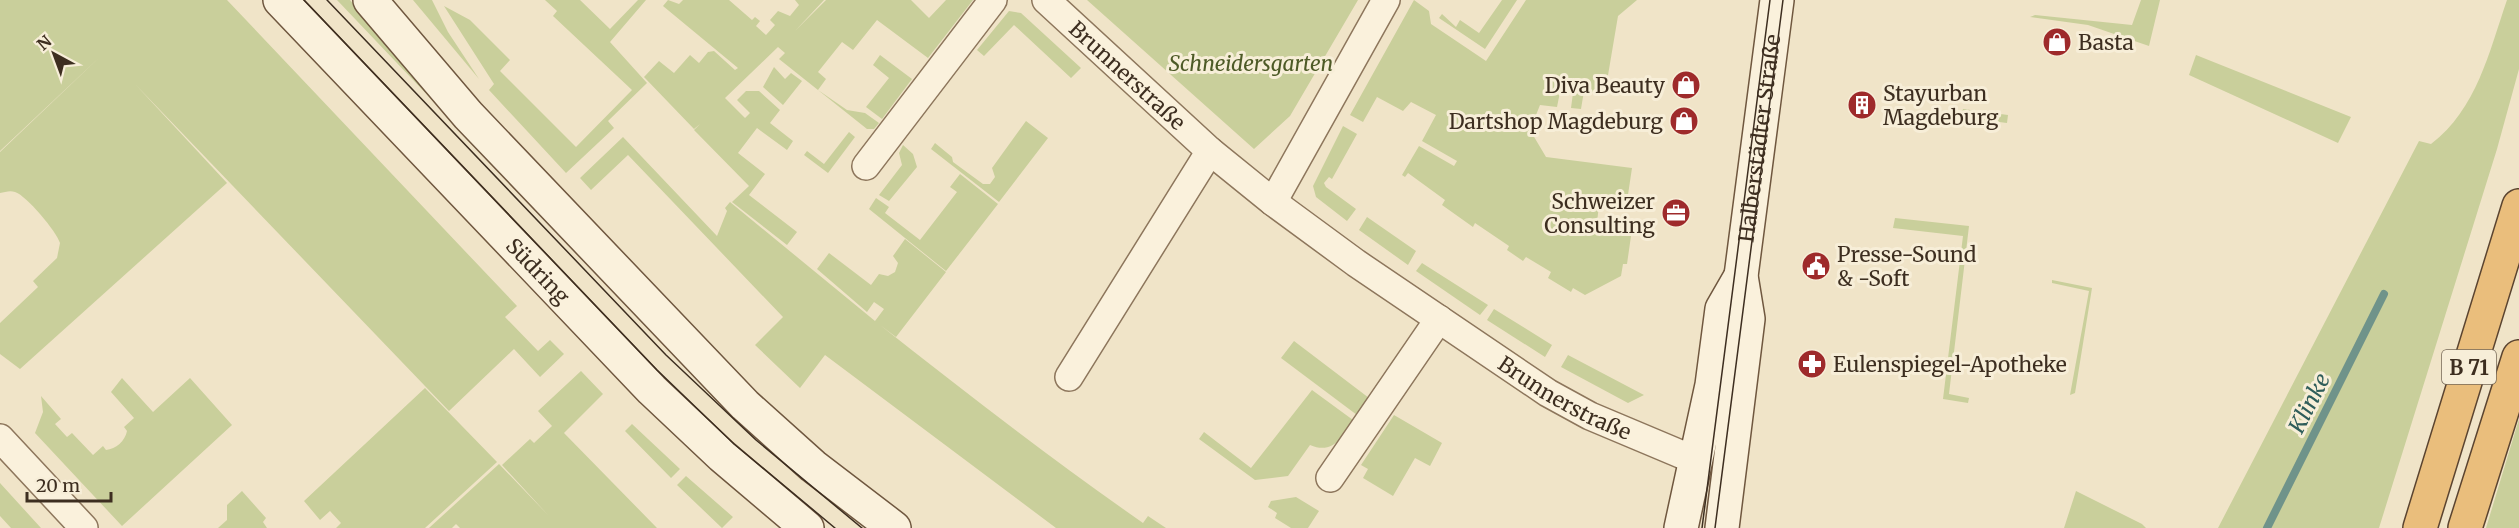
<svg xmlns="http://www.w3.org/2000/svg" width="2519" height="528" viewBox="0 0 2519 528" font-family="Merriweather,serif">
  <rect width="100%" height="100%" fill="#f0e4c8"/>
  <path fill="#c9cf9b" d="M0,0H227L517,306L505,317L538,351L550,340L564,354L540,377L514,349L449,411L135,84L227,183L20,369L0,354V323L38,287L33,281L57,258L60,243C57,232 26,195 15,192C10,190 5,192 0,193V152L104,53L0,151Z
    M337,0H350L454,123Z
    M413,0H432L448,32L479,79Z
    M545,0H580L610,29L638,0H646L610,42L647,83L608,121L614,128L566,173L489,90L494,84L444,6L470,20L510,60L500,71L576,147L632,90L553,16L557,11Z
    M668,0L679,4L683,0H729L752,20L755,17L760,21L756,26L766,35L775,25L770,20L778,11L790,16L799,5L795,0H824L795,31L826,0H911L929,18L946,0H973L928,58L877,20L853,50L842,42L818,72L826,79L818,90L847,110L865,113L879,123L874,129H867L779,59L785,53L778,47L725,98L745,118L750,113L737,100L746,91H759L780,110L770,123L793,141L787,150L757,128L738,153L765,174L749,195L797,232L787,245L732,202L749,186L694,130L700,124L694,129L644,77L659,61L674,73L690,55L699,63L708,52L714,51L735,70L738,68L663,6Z
    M1087,0H1358L1290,116L1254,149Z
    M1414,0L1429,11L1431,24L1486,61L1526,0H1637L1618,16L1605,93L1584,91L1581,109L1571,108L1573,93L1560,92L1557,107L1540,105L1530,130L1546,157L1632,168L1626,208L1599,205L1596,231L1631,236L1627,264H1623L1621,276L1585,295L1573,288L1571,292L1548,278L1551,272L1526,257L1523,261L1507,250L1509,246L1475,223L1473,227L1442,205L1445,200L1408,173L1405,177L1402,175L1419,146L1454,166L1457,161L1422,141L1436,115L1411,102L1403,111L1377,97L1363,122L1350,115Z
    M1502,0H1517L1485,49L1439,18L1442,14L1456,27L1460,20L1479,33Z
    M2141,0H2160L2149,46L2088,25L2030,17L2035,15L2132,25Z
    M2507,0H2519V69L2497,149L2379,528H2218L2419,141L2431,144C2477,109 2489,52 2507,0Z
    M1009,11L1021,13L1081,68L1071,78L1014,25L984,56L977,50Z
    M880,55L912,79L882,119L866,107L889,78L873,65Z
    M2196,55L2351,117L2338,143L2189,75Z
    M774,67L785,79L791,73L802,81L783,105L763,87Z
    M1963,109L2008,115L2007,123L1961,117Z
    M1026,121L1048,138L999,202L931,149L935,143L952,157L953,162L983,184H990L995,177L992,168Z
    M1343,126L1357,134L1332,179L1329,177L1324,183L1326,187L1356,209L1347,221L1316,197L1313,186Z
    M849,132L855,137L828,173L804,155L807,151L824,164Z
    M623,137L717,236L727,211L725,208L730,202L875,321L884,309L874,302L867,312L817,269L829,253L871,285L879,274L888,276L895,272L898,263L893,256L905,239L946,272L896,337L880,325C966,393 1053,460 1143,523L1148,516L1166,528H1056L825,355L800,388L755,345L783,317L628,155L591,190L580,178Z
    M903,145L913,154L917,167L889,201L879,195L902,165L899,153Z
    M960,174L998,204L946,271L869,209L876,198L889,207L885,213L920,240L957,192L950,187Z
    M1367,217L1416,251L1408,265L1359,230Z
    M1895,218L1969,226L1949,394L1969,398L1968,403L1943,399L1963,236L1893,228Z
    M1422,263L1488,305L1480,315L1416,271Z
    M2052,280L2092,288L2075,393L2070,395L2089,291L2052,283Z
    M1494,309L1552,345L1545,357L1487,320Z
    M1294,341L1369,398L1357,415L1281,358Z
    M1568,355L1644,395L1628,403L1561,367Z
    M581,371L603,394L564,433L657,528H460L456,524L452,528H429L499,464L548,515L502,465L530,439L534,443L552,426L538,411Z
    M122,378L153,412L190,378L232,425L122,526L35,433L43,412L41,396L61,419L55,424L67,437L72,433L93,455L103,446L106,450C116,449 125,441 127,431L124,427L134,418L111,392Z
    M425,388L497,462L425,528H336L341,523L330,511L320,520L304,501Z
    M1312,390L1353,420C1342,437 1333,455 1310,445L1288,476L1255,480L1199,439L1204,432L1251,468Z
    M1394,415L1442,443L1430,466L1415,458L1393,496L1363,478L1368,469L1361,465Z
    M2519,419V528H2486Z
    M632,424L680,469L671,478L625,431Z
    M686,476L733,517L722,528L677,485Z
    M0,483L41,528H11L0,516Z
    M242,491L266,518L263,522L267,528H218L227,520V505Z
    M2076,491L2142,524L2146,528H2064Z
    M1296,497L1319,511L1308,528H1291L1275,518L1277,513L1268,507L1271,501Z"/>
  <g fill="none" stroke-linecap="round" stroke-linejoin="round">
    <path stroke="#6f938a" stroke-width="8" d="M2267,528L2384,294"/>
    <g stroke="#8d765c" stroke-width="30">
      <g id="minor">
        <path id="s1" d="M1046,0L1210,151L1273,202L1356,263L1548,393L1590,416L1697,461"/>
        <path d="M866,166L993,0"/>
        <path d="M1273,202L1386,0"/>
        <path d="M1069,377L1210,151"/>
        <path d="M0,438L84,528"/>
        <path d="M1330,478L1439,319"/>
      </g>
    </g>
    <g stroke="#6f573f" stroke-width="36">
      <g id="secondary">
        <path id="s2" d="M280,0L652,390L722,456L807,528"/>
        <path d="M370,0L468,115L745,405L813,466L894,528"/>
        <path d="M1681,528L1712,385L1722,309L1741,276"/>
        <path id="s3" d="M1722,528L1748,319L1741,276L1777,0"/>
      </g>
    </g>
    <g stroke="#5b4430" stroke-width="36">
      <path id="trunk" d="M2420,528L2519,206
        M2465,528L2519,357"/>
    </g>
    <use href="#minor" stroke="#faf1dc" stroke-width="27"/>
    <use href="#secondary" stroke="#faf1dc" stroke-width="33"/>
    <use href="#trunk" stroke="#eabe7c" stroke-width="33"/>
    <path stroke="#3d2e20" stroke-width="1.5" d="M304,0L657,370L734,444L835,528
      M327,0L666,355L756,440L862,528
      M1702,528L1770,0
      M1715,528L1783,0"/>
  </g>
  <defs>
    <g id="shop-disc" transform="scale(1.5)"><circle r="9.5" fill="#9e2a2b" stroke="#f7eed8"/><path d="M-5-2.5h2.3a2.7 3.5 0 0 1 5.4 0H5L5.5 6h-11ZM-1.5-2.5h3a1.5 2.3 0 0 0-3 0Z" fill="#fff"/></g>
    <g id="building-disc" transform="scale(1.5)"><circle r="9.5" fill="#9e2a2b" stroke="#f7eed8"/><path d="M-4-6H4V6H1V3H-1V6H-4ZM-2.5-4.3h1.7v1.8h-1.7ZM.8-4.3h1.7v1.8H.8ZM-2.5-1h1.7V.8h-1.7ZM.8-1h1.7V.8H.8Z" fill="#fff"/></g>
    <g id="office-disc" transform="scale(1.5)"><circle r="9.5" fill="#9e2a2b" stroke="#f7eed8"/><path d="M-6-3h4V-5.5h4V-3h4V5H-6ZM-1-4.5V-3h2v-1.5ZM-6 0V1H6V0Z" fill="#fff"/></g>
    <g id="civic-disc" transform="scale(1.5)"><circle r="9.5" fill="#9e2a2b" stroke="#f7eed8"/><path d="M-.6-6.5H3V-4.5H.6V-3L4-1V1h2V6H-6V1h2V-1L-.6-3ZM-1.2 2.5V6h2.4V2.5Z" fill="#fff"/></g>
    <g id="pharmacy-disc" transform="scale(1.5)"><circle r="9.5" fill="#9e2a2b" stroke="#f7eed8"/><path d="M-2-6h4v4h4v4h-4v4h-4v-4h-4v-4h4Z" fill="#fff"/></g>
  </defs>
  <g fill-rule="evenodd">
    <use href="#shop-disc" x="2057" y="42"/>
    <use href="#shop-disc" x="1686" y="85"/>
    <use href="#building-disc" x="1862" y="105"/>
    <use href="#shop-disc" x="1684" y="121"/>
    <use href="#office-disc" x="1676" y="213"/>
    <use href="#civic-disc" x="1816" y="266"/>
    <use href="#pharmacy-disc" x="1812" y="364"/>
  </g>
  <g text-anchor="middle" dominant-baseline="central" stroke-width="6" stroke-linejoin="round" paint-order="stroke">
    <rect fill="#f7eed8" stroke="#756857" stroke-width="1.5" x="2442" y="350" width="54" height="34" rx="4.5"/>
    <g font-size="20" font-weight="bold" fill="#3d2e20">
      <text x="2469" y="367">B 71</text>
    </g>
    <g font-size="21" fill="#3d2e20" stroke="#f7eed8" text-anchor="start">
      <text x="2078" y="42">Basta</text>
      <text x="1665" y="85" text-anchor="end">Diva Beauty</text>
      <text x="1883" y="93">Stayurban<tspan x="1883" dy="24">Magdeburg</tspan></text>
      <text x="1663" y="121" text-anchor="end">Dartshop Magdeburg</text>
      <text x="1655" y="201" text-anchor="end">Schweizer<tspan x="1655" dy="24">Consulting</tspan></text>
      <text x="1837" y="254">Presse-Sound<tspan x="1837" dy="24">&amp; -Soft</tspan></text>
      <text x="1833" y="364">Eulenspiegel-Apotheke</text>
    </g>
    <g font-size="21" font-style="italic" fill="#4d5a26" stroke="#f7eed8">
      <text x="1251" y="63">Schneidersgarten</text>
    </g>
    <g font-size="21" fill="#3d2e20" stroke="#f7eed8">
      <text stroke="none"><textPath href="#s1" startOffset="111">Brunnerstraße</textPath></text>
      <text stroke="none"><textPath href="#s3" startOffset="393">Halberstädter Straße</textPath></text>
      <text stroke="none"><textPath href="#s2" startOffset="374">Südring</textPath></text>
      <text stroke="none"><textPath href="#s1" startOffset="656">Brunnerstraße</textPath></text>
    </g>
    <g font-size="22" font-style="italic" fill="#2f5d5a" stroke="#f7eed8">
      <text transform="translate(2309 403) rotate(-63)">Klinke</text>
    </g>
  </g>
  <g transform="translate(54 54) rotate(319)" stroke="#f7eed8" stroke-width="4.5" paint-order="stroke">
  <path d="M0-4.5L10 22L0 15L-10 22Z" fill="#3d2e20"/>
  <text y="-9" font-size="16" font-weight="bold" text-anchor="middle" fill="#3d2e20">N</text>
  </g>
  <path d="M27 492v9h84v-9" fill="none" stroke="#3d2e20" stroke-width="3"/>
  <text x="36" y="492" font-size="18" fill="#3d2e20" stroke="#f7eed8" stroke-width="4.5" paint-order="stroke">20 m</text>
</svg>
